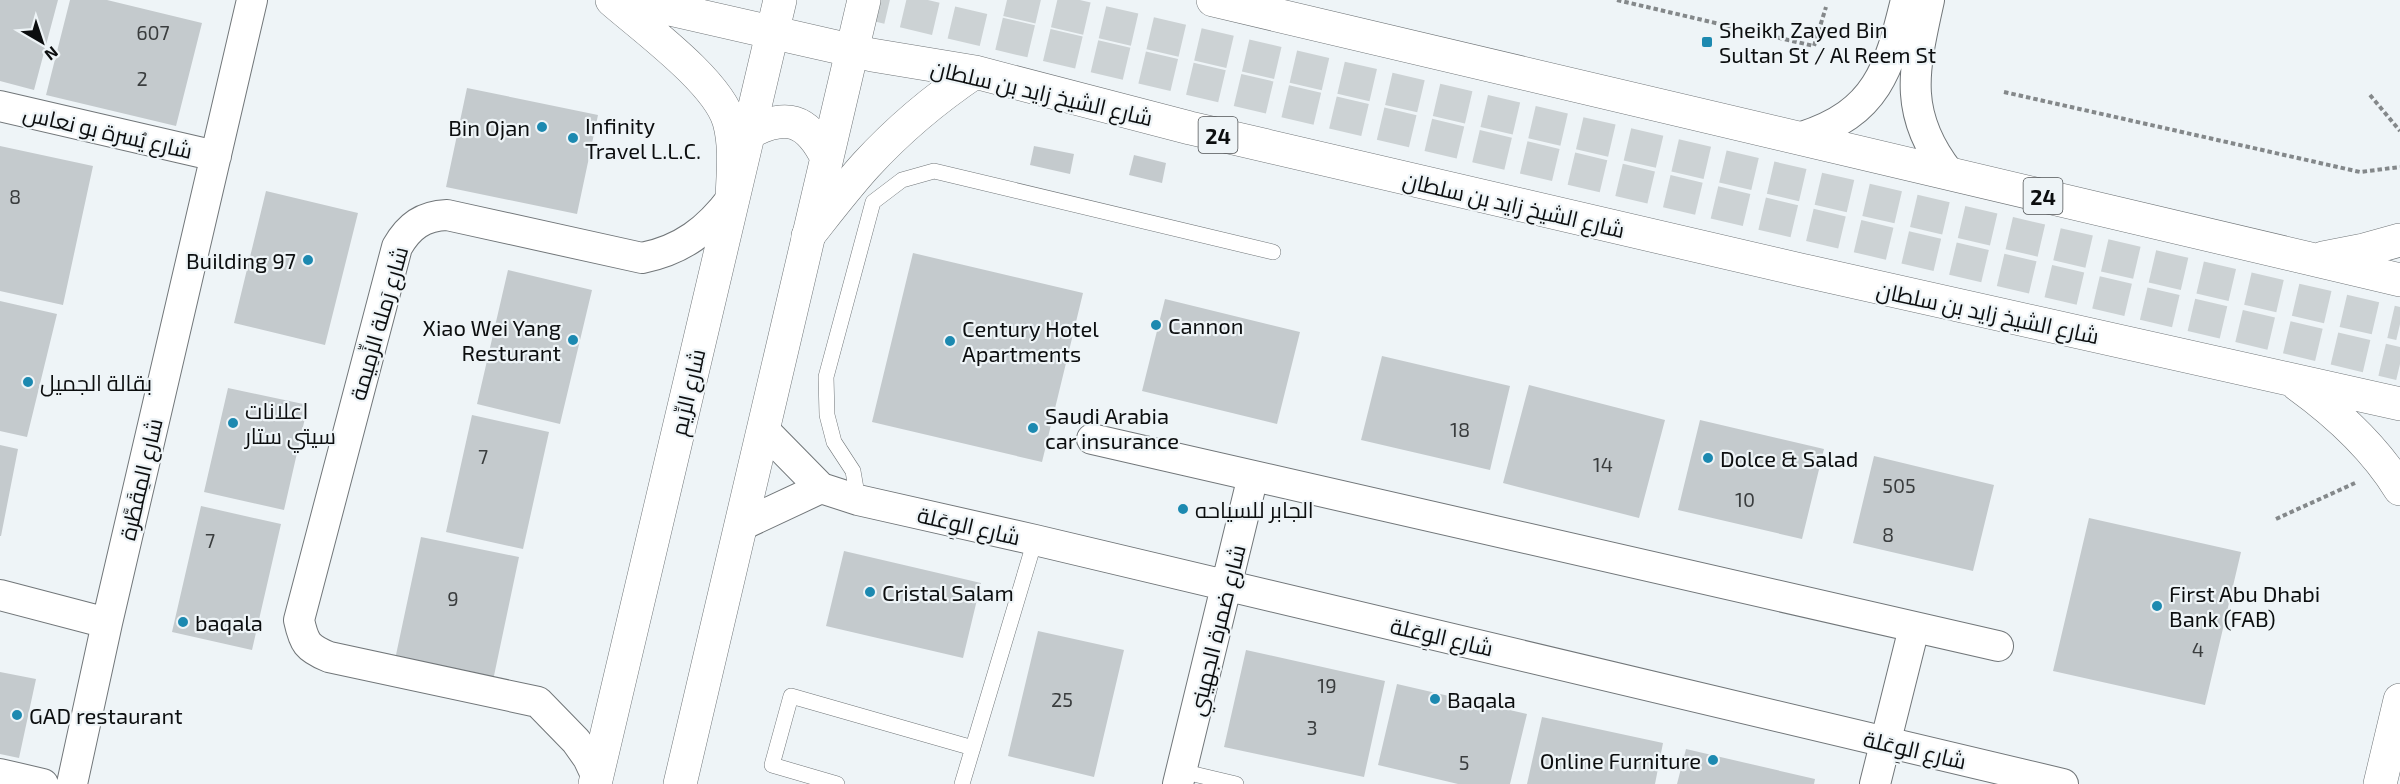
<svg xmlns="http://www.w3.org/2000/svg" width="2400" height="784" viewBox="0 0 2400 784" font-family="'Exo 2',Cairo,sans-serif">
  <rect width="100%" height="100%" fill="#eef4f7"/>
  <path fill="#c4cacd" d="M0,0H58L34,90L0,81Z
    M70,0H107L202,23L176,126L46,95Z
    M467,88L598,115L577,214L446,187Z
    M0,146L93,166L63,305L0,291Z
    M1034,146L1074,154L1070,174L1030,165Z
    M1134,155L1166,163L1162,183L1129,175Z
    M266,191L358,213L325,345L234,323Z
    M913,253L1083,293L1042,462L872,422Z
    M508,270L592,290L560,424L477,404Z
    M1165,299L1300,332L1277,424L1142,391Z
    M0,301L57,314L27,437L0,431Z
    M1382,356L1510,386L1490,470L1361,440Z
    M1529,385L1665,420L1639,518L1503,483Z
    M228,388L308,405L284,510L204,492Z
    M472,415L549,432L523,549L446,532Z
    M1700,420L1824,449L1802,539L1678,510Z
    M0,445L18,449L1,536H0Z
    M1874,456L1994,485L1973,571L1853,543Z
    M201,506L281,524L252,650L172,632Z
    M2089,518L2241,552L2205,705L2053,671Z
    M421,537L519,557L491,690L393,669Z
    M844,551L981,583L963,658L826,626Z
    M1038,631L1124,650L1094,777L1008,756Z
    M1246,650L1385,681L1364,777L1224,747Z
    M0,672L36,679L19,758L0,754Z
    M1397,684L1527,714L1510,784H1458L1378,765Z
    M1542,717L1663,743L1655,784H1527Z
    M1686,749L1815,779L1814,784H1677Z"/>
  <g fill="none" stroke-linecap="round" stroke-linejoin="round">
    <path stroke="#ccd2d4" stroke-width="33" stroke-dasharray="33 16" stroke-linecap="butt" d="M856,0L2400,364
      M1007,0L2400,324"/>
    <g stroke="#717679" stroke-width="16">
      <path id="lane" d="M858,500L853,471L834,442L827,415L826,377L873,202L902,180L934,171L1273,252
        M1181,771L1236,784
        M837,784L772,765L791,696L973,748
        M962,784L1035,540"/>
    </g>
    <g stroke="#717679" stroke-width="32">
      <path id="street" d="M1929,0C1914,69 1902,113 1949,173
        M0,106L216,156
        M1802,137C1877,113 1889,70 1906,0
        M763,429L821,488L858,500L1035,540L2063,784
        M1092,439L1998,646
        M740,526L821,488
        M0,595L107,623
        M0,774L43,784
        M597,777L588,758L576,741L538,702L329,657C307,648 304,643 299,620L397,247C409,226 423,216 447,215L642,258C682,250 708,230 732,198
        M72,784L107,623L252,0
        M1178,784L1253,476
        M1875,784L1914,628"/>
    </g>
    <g stroke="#717679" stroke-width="34">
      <path id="secondary" d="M748,133C786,113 807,118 827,158
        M595,784L780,0
        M680,784L864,0
        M2380,784L2400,700"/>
    </g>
    <g stroke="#717679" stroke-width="34">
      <path id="primary" d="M612,0C644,28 717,81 729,121C736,146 733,173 732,198
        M630,0L872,55L975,72L1190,128L1801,270L2400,404
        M1213,0L2400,280
        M808,236C827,212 846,187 866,165C899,129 935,99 975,72
        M2323,258L2364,250L2400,240
        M2298,385C2338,414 2374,447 2400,489"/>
    </g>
    <path stroke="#84888a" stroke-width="4" stroke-dasharray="4.5 3" stroke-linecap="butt" d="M1617,0L1814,46L1826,7
      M2004,92L2360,172L2400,167
      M2370,95L2400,131
      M2276,519L2355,483"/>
    <use href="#lane" stroke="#fff" stroke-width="15"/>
    <use href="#street" stroke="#fff" stroke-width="30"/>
    <use href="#secondary" stroke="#fff" stroke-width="33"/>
    <use href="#primary" stroke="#fff" stroke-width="33"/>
  </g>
  <g fill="#1c89b0" stroke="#eef4f7" stroke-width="2">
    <rect x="1701" y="36" width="12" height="12" rx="3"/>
    <circle cx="542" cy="127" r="6"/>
    <circle cx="573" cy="138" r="6"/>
    <circle cx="308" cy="260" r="6"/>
    <circle cx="1156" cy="325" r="6"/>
    <circle cx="573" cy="340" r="6"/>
    <circle cx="950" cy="341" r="6"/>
    <circle cx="28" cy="382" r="6"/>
    <circle cx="233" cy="423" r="6"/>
    <circle cx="1033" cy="428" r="6"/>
    <circle cx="1708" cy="458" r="6"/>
    <circle cx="1183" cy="509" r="6"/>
    <circle cx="870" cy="592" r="6"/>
    <circle cx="2157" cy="606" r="6"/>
    <circle cx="183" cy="622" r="6"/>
    <circle cx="1435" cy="699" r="6"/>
    <circle cx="17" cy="715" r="6"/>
    <circle cx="1713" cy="760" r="6"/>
  </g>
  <g text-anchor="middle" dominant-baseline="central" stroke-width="4.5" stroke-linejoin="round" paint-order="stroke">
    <g font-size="20" fill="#3a3d3e">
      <text x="153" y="32">607</text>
      <text x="142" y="78">2</text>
      <text x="15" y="196">8</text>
      <text x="1460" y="429">18</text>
      <text x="483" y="456">7</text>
      <text x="1603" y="464">14</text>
      <text x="1899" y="485">505</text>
      <text x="1745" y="499">10</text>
      <text x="1888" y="534">8</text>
      <text x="210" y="540">7</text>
      <text x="453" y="598">9</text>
      <text x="2198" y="649">4</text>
      <text x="1327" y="685">19</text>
      <text x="1062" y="699">25</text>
      <text x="1312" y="727">3</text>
      <text x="1464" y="762">5</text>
    </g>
    <g fill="#eef4f7" stroke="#505355" stroke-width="1.5">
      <rect x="1198.5" y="117" width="39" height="36" rx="4.5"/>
      <rect x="2023.5" y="178" width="39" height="36" rx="4.5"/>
    </g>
    <g font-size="21" font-weight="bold" fill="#0c0e0f">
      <text x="1218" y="135">24</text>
      <text x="2043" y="196">24</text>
    </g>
    <g font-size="22" fill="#0c0e0f" stroke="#eef4f7" text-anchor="start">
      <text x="1719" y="29">Sheikh Zayed Bin<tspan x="1719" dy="25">Sultan St / Al Reem St</tspan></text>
      <text x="585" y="125">Infinity<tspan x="585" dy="25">Travel L.L.C.</tspan></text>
      <text x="530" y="127" text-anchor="end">Bin Ojan</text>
      <text x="296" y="260" text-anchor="end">Building 97</text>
      <text x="1168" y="325">Cannon</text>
      <text x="561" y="327" text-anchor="end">Xiao Wei Yang<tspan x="561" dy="25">Resturant</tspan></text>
      <text x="962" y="328">Century Hotel<tspan x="962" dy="25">Apartments</tspan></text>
      <text x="40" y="382">بقالة الجميل</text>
      <text x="245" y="410">اعلانات<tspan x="245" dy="25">سيتي ستار</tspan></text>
      <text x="1045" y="415">Saudi Arabia<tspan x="1045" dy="25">car insurance</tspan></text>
      <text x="1720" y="458">Dolce &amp; Salad</text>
      <text x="1195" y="509">الجابر للسياحه</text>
      <text x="882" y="592">Cristal Salam</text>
      <text x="2169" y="593">First Abu Dhabi<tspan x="2169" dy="25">Bank (FAB)</tspan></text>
      <text x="195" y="622">baqala</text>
      <text x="1447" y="699">Baqala</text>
      <text x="29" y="715">GAD restaurant</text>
      <text x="1701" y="760" text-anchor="end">Online Furniture</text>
    </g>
    <g font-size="22" fill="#0c0e0f" stroke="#eef4f7">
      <text transform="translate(1042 92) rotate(13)">شارع الشيخ زايد بن سلطان</text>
      <text transform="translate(108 131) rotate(13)">شارع يُسرة بو نعاس</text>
      <text transform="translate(1514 204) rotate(13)">شارع الشيخ زايد بن سلطان</text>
      <text transform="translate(1988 312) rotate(12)">شارع الشيخ زايد بن سلطان</text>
      <text transform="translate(378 323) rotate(-74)">شارع رَملة الزِّمِيمة</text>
      <text transform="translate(687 392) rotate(-77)">شارع الرِّيم</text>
      <text transform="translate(140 479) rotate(-77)">شارع المِقَطَّرة</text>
      <text transform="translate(969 525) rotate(13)">شارع الوِعَلة</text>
      <text transform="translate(1216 630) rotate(-76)">شارع ضمرة الجهيني</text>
      <text transform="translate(1442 636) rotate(13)">شارع الوِعَلة</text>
      <text transform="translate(1915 749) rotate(13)">شارع الوِعَلة</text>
    </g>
  </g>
  <g transform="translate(42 42) rotate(141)" stroke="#eef4f7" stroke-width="4.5" paint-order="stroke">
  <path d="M0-4.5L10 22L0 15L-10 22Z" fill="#0c0e0f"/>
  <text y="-9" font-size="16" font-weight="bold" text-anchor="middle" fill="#0c0e0f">N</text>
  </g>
</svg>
